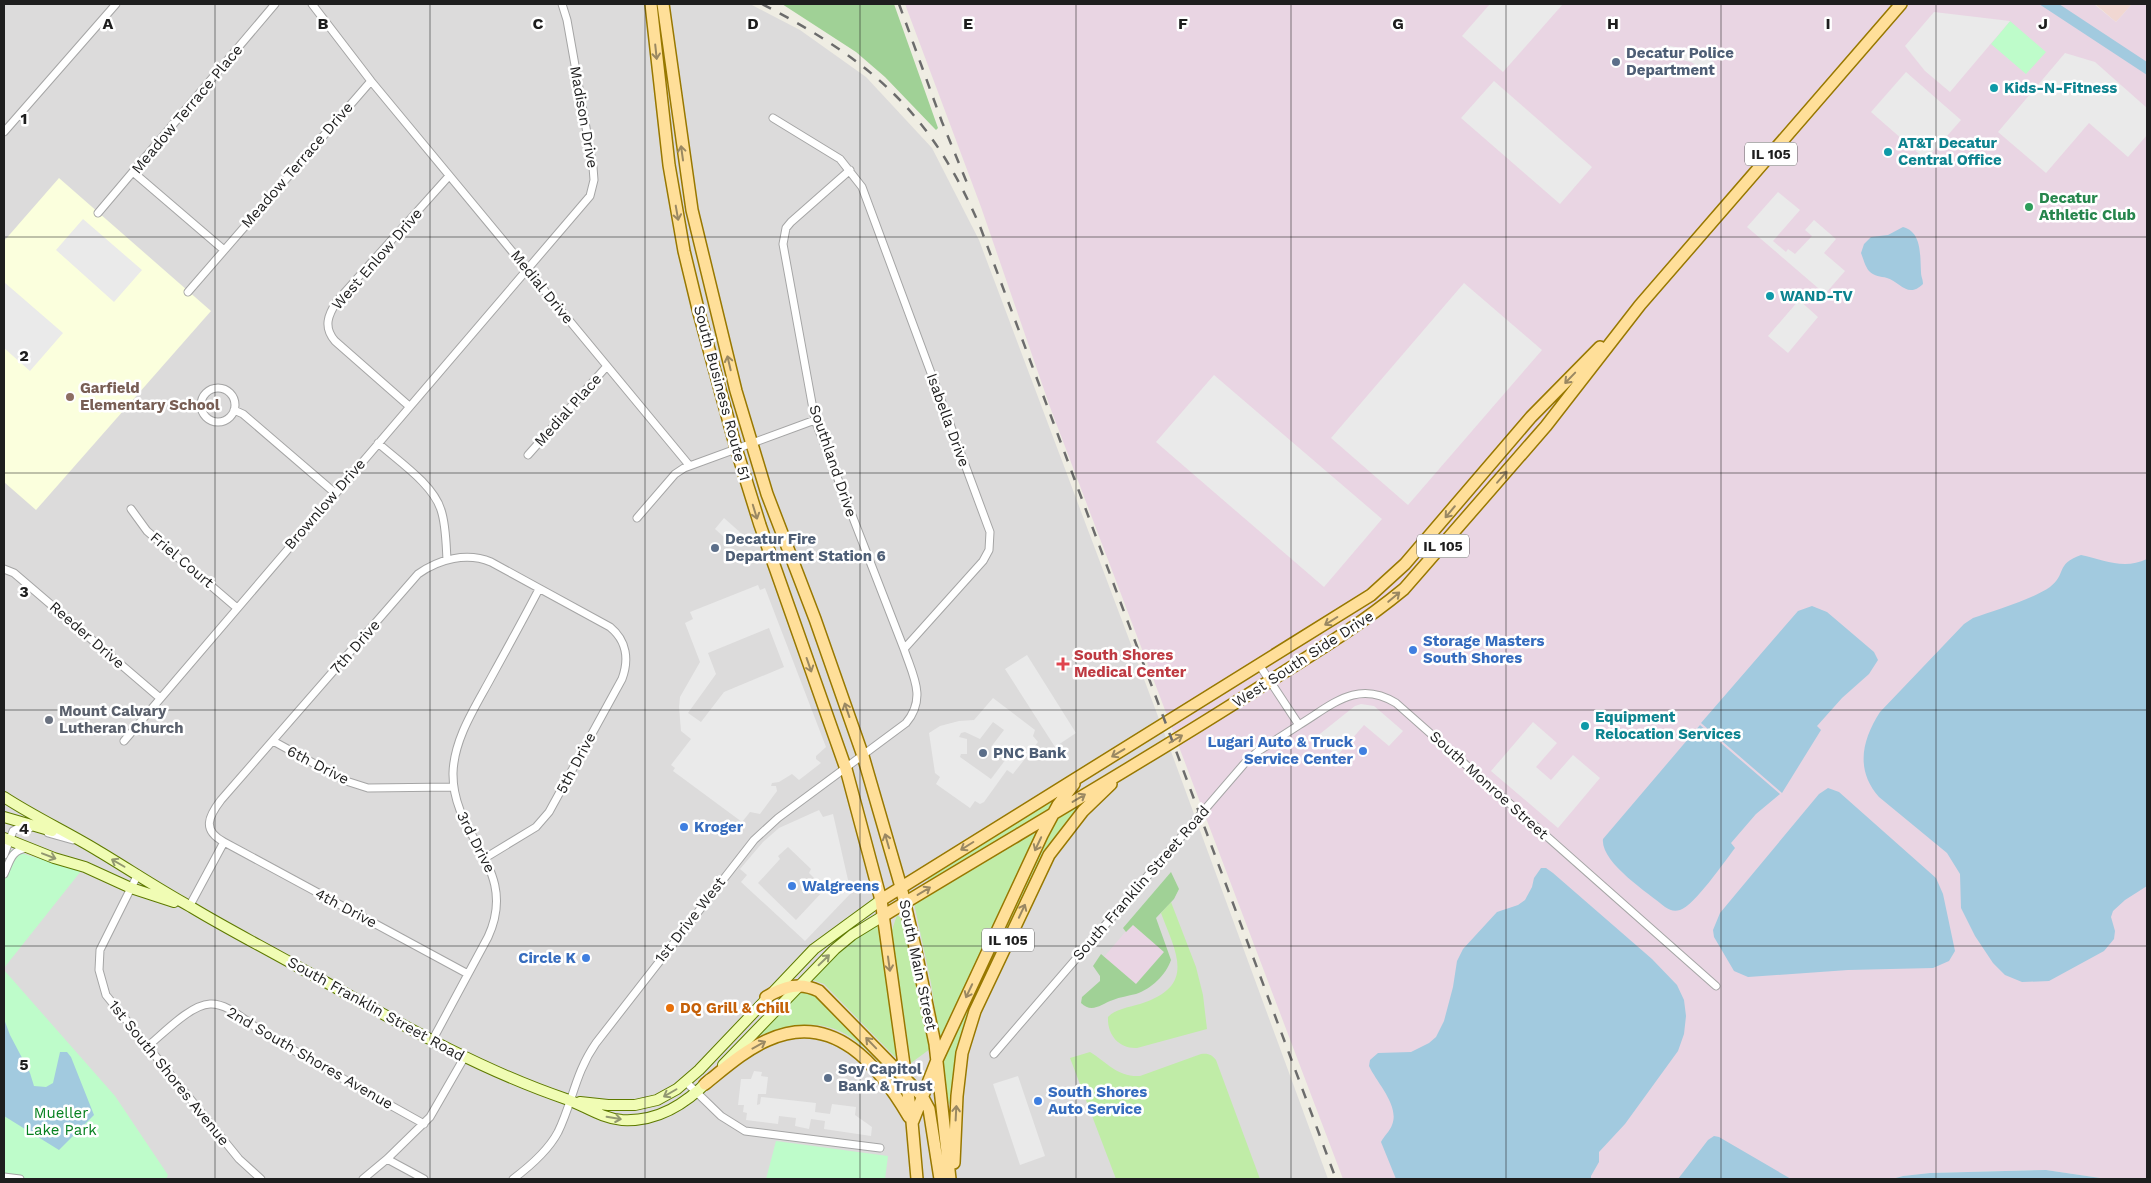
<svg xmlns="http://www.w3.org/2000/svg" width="2151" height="1183" viewBox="0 0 2151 1183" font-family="'Work Sans',sans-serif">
  <rect width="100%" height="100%" fill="#efede3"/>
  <path fill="#dcdbdb" d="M4,4H750L800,30L866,77L932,148L979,240L1165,735L1328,1179H4Z"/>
  <path fill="#f1d7d2" d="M2095,4H2132L2116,22Z"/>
  <path fill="#e9d5e3" d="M905,4H2094L2116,22L2132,4H2147V1179H2107L2046,1170L1930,1173L1903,1176L1892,1179H1343L1050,407L981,207Z
    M1132,924L1164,952L1136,984L1104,957Z"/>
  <path fill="#fbffdd" d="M59,178L211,311L36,510L4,482V241Z"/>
  <path fill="#c0eca7" d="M1100,788L1072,818L990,973L952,1107L948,1102L943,1061L1055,817Z
    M1051,800L1053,802L1048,811L931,882L927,879Z
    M1042,824L940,1042L931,983L914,903Z
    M1171,902L1196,967L1203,995L1207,1029L1137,1048C1119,1049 1107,1035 1108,1017C1115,1009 1130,1007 1140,1004C1197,986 1176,953 1161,913Z
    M897,915L903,920L923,1005L930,1049L911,1063L894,947L892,930Z
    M877,925L880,927L898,1055L895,1057L824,984L810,979C830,958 852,940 877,925Z
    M800,991L817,996L900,1084C854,1035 833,1009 761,1035L760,1033Z
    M1090,1052C1108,1063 1117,1077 1140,1076L1201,1054C1209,1053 1212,1055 1216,1060L1260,1179H1116L1070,1058Z"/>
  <path fill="#a0d196" d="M782,4H894L938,128L936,130L934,128L885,77L856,52Z
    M1171,872L1179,889L1174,899L1156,918L1171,960C1166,975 1151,989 1136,994C1128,996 1120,997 1113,1000C1101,1004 1092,1014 1081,1003L1082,997L1100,981V976L1093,966L1101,954L1136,984L1164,952L1133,925L1126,932L1123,928Z"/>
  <path fill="#befcca" d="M2010,21L2046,52L2026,74L1991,44Z
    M4,848L81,871L4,968Z
    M4,970L115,1096L168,1175L166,1179H4Z
    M776,1141L888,1156L885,1179H766Z"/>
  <path fill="#eaeaea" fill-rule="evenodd" d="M1490,4H1563L1503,72L1462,36Z
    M1934,12L2010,21L1950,92L1925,71L1905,46Z
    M1670,46L1695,51L1714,62V76L1691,62L1667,56Z
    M2065,53L2095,62L2147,108V135L2128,157L2089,123L2046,173L1998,132Z
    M1906,72L1961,120L1926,160L1871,112Z
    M1494,81L1592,167L1560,204L1461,118Z
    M1778,192L1800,210L1773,241L1786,252L1788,249L1795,254L1812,236L1805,230L1814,220L1836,239L1824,253L1845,271L1825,294L1747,227Z
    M83,219L142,270L114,302L56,250Z
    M4,282L63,333L30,371L4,348Z
    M1464,283L1542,350L1408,505L1331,438Z
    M1799,300L1818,317L1788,353L1768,336Z
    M1214,375L1382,519L1324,587L1156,442Z
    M724,518L742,534L733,545L715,529Z
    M758,585L760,590L765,588L826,747L816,756V759L821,763L799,780L792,774L779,782L772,783L771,786H776L777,791L760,814L750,812L742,822L673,771L675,768L671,765L691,739L681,731L679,707L680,697L700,662L685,623L693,619L690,612ZM769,628L784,667L724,692L701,722L688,713L716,674L708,653Z
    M1027,655L1076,733L1055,747L1005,669Z
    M993,698L1035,730L1033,736L1038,742L1013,774L1007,770L984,802L980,804L975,801L970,808L936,784L940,777L935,773L929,733L940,726L959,721L974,720ZM993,722L1004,730L991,747L1006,759L991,779L960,757L961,754H967V739L959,737L961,733L965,732L980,739Z
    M1361,704L1374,706L1403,731L1389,746L1364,725L1337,756L1316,737L1355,706Z
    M1533,722L1557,743L1536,767L1551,780L1573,755L1600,778L1558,828L1491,771Z
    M819,810L823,817L833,814L851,893L805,941L741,882L747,875L740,869L763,842L779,828ZM788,847L811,869L809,873L825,889L796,920L758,883L780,859L778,856Z
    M754,1071L762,1072L761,1076L768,1077L766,1094H758L757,1105L760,1104L761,1097L816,1103L815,1112L830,1114L832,1104L856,1107L855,1115L872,1127L871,1136L824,1129L825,1121L811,1119L809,1129L795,1126L796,1118L779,1116L778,1124L746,1120L747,1113L743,1112L744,1105H738L741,1079H751Z
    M1018,1076L1045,1156L1020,1165L993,1084Z"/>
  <path fill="#a2cadf" d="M2039,4H2059L2147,62V75Z
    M1903,227C1922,232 1920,255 1921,272C1921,277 1923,279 1923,284C1908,299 1900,282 1887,278C1880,276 1875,277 1869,271C1865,266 1863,258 1861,253L1864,244L1871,237L1888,235Z
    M2081,555C2104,560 2124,570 2147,559V886L2125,900L2113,911L2111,917L2115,931L2114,939L2104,951L2049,981L2022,982L2005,975L1993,963L1975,936L1961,908L1960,874L1947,853L1879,797C1855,770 1862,740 1880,712L1964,624L1973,618C1993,611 2033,599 2050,587C2067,574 2055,564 2081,555Z
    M1812,606L1827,612L1874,652L1878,660L1869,674L1842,698L1817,726L1821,730L1782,793L1701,723L1798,611Z
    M1700,725L1780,794L1756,814L1731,843L1735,848C1725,861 1694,906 1680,910C1674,912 1670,910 1665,907C1648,893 1600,862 1603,839Z
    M1828,788L1839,792L1936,878L1943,894L1955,951L1949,961L1933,968L1848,970L1748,977L1734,971L1714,937L1713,930L1720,913L1819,794Z
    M1541,868H1546L1553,873L1652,959L1677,985L1684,1000L1686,1016L1684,1034L1678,1051L1625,1124L1599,1152V1162L1591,1176V1179H1396L1381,1142C1384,1136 1390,1131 1392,1125C1400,1106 1377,1083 1369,1066L1370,1060L1378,1053L1411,1052L1429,1043L1436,1037L1444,1021L1453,987L1457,961L1463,949L1497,912L1518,905L1525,900L1532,887L1534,878Z
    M4,1019L10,1035L30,1073L34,1086L46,1087L53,1083L60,1052H67L71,1057L94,1115L59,1150L4,1116Z
    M1714,1136L1719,1137L1791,1179H1678L1708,1140Z
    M2046,1170L2107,1179H1892L1903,1176L1930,1173Z"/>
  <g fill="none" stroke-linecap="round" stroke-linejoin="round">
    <g stroke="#a5a5a5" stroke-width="9">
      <path id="street" d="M312,4L371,81L689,465
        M773,118L840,159L862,187L990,532L989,550L983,561L904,649
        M4,132L116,4
        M133,172L224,250
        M98,213L275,4
        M188,292L371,81
        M201 405a17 17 0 1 1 34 0a17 17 0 1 1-34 0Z
        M409,406L335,341C323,327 328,315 337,301L449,176
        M234,410L243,414L335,493
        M378,443C398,461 433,484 441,510C446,525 446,543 447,560
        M528,455L607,366
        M131,509L147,531L237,608
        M637,518L675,474L684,468L815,420
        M4,569L14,573L160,698
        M1260,666L1299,725C1332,705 1357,679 1396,703L1716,986
        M124,741L590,196L594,180L593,167L567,20L562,4
        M273,741L346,781L368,788L453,787
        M48,833L73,840
        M224,842L468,974
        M4,855L13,831L20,827L30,828
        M4,874C10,861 11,850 27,848
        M138,874L100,950L99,970L106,995L239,1159L261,1179
        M189,907L224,842C202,830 208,817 221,800L418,574C439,559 467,552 491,562L610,627C627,641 629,660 622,679L549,812L536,827L485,858
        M432,1041L488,937C520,868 452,838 453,773C454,738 476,706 492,676C508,647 524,618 539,589
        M148,1046C164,1033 190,1005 210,1004C226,1003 242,1018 254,1026C309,1061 367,1092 424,1124
        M994,1054L1244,764L1257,752L1299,725
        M686,1082L721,1116L745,1131L880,1148
        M387,1159L424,1179
        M4,1177L20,1179
        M363,1179L387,1159L430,1117L464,1058
        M513,1179C529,1167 548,1151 558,1132C573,1101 575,1073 596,1043L754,840L778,818L906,723C927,698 913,676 904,649L815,420L783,244L786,228L791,222L850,170"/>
    </g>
    <g stroke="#5e7a00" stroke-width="12">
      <path id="secondary" d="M4,797C33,816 65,831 95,849C127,868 158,889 191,907C224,927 259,945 293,964C382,1013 469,1066 566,1099C585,1106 601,1118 622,1120C658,1122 686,1104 710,1079
        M4,817L52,831
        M4,838L54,858L85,867L131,888L174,902
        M723,1065L835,949L852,935L883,916
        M580,1102L608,1105H635L657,1100L677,1089L699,1070L814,949L881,900"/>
    </g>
    <g stroke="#987800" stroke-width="14">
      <path id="primary" d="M651,4L669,165L684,251L699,313L736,448L760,525L846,769L881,900L912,1122L917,1179
        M663,4L692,210L736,391L767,494L815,619L863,756L901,887L915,947L935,1044L950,1179
        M881,900L1371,595L1405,564L1531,417L1600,347
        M883,916C1001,844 1121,775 1238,701C1294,665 1352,632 1404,589L1546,426L1640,305L1901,4
        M766,997C784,987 799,981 819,991L922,1096L929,1109L940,1179
        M705,1084C725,1068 745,1050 768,1040C834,1010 879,1066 909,1117
        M913,1121L937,1060L1042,835L1058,805L1074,784
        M954,1163L957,1096L962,1053L975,1011L1049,855L1083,811L1111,784"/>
    </g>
    <use href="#street" stroke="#fff" stroke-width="7"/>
    <use href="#secondary" stroke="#f0fcb4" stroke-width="10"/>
    <use href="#primary" stroke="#ffdf99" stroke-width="11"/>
    <path stroke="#6c6c6c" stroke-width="2.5" stroke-dasharray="10 10" stroke-linecap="butt" d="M762,4C872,61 932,113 981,229L1336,1179
      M899,4L942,122L967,183"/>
  </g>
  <defs><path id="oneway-shaft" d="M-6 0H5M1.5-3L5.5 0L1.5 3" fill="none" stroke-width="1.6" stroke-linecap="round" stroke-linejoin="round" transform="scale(1.25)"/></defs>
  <g stroke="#9a8862">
    <use href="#oneway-shaft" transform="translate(656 52) rotate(84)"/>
    <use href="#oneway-shaft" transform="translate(682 153) rotate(-98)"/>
    <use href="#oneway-shaft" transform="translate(677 213) rotate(80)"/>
    <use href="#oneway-shaft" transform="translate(729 363) rotate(-103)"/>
    <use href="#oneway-shaft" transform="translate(1570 378) rotate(134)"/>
    <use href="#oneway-shaft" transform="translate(1502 477) rotate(-49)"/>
    <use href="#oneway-shaft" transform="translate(755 512) rotate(73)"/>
    <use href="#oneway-shaft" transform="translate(1450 512) rotate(130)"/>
    <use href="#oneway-shaft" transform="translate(1394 597) rotate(-40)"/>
    <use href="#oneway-shaft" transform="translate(1331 621) rotate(148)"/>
    <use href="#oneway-shaft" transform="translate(809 665) rotate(71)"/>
    <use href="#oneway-shaft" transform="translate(847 710) rotate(-109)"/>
    <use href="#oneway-shaft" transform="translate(1176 739) rotate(-30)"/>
    <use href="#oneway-shaft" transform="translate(1118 753) rotate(149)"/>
    <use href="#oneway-shaft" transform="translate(1079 798) rotate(-31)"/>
    <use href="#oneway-shaft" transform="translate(887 841) rotate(-106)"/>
    <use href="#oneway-shaft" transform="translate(1038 844) rotate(115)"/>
    <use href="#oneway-shaft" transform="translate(967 846) rotate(148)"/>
    <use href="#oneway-shaft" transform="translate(924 891) rotate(-31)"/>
    <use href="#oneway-shaft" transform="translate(1022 911) rotate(-65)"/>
    <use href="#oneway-shaft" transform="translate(889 964) rotate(82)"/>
    <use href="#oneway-shaft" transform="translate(969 991) rotate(115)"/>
    <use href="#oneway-shaft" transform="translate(871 1043) rotate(-134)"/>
    <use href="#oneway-shaft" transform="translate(759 1045) rotate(-29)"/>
    <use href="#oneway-shaft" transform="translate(956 1113) rotate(-87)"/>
  </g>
  <g stroke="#929870">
    <use href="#oneway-shaft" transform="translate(49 856) rotate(21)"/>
    <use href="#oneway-shaft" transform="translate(118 863) rotate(-150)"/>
    <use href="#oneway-shaft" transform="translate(824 960) rotate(-44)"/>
    <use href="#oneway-shaft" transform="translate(670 1093) rotate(150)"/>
    <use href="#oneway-shaft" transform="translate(614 1118) rotate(9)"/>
  </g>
  <path fill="none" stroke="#1e1e1e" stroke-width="1" stroke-opacity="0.55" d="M215,4V1179M430,4V1179M645,4V1179M860,4V1179M1076,4V1179M1291,4V1179M1506,4V1179M1721,4V1179M1936,4V1179M4,237H2147M4,473H2147M4,710H2147M4,946H2147"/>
  <g fill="#5c6f8a" stroke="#fff" stroke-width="2">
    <circle cx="1616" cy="62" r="5"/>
    <circle cx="715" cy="548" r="5"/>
    <circle cx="983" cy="753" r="5"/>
    <circle cx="828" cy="1078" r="5"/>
  </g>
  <g fill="#0f9aa8" stroke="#fff" stroke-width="2">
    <circle cx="1994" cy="88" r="5"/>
    <circle cx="1888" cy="152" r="5"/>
    <circle cx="1770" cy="296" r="5"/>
    <circle cx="1585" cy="726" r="5"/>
  </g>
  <circle fill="#2e9e5b" stroke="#fff" stroke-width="2" cx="2029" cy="207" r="5"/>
  <circle fill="#8d6e63" stroke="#fff" stroke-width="2" cx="70" cy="397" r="5"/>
  <g fill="#3f7fe0" stroke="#fff" stroke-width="2">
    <circle cx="1413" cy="650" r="5"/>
    <circle cx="1363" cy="751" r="5"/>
    <circle cx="684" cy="827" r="5"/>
    <circle cx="792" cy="886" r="5"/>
    <circle cx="586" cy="958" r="5"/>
    <circle cx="1038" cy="1101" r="5"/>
  </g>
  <path fill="#e0444e" stroke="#fff" stroke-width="2" d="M1060.5 656.5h5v5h5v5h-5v5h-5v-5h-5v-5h5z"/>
  <circle fill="#6b7280" stroke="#fff" stroke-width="2" cx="49" cy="720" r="5"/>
  <circle fill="#e8710a" stroke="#fff" stroke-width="2" cx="670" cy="1008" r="5"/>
  <g text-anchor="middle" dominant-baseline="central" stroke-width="5" stroke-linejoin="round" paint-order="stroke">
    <g fill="#fff" stroke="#626262" stroke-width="1">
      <rect x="1745" y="142.5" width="52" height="23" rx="4"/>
      <rect x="1417" y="534.5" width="52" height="23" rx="4"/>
      <rect x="982" y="928.5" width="52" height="23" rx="4"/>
    </g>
    <g font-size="14" font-weight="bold" fill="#1e1e1e">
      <text x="1771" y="154">IL 105</text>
      <text x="1443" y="546">IL 105</text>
      <text x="1008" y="940">IL 105</text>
    </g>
    <g font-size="15" font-weight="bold" fill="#4e5e75" stroke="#fff" text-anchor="start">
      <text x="1626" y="53">Decatur Police<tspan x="1626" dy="17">Department</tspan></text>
      <text x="725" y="539">Decatur Fire<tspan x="725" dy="17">Department Station 6</tspan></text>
      <text x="993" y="753">PNC Bank</text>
      <text x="838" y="1069">Soy Capitol<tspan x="838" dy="17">Bank &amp; Trust</tspan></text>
    </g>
    <g font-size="15" font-weight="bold" fill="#0d838f" stroke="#fff" text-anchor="start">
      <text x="2004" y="88">Kids-N-Fitness</text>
      <text x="1898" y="143">AT&amp;T Decatur<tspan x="1898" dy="17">Central Office</tspan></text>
      <text x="1780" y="296">WAND-TV</text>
      <text x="1595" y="717">Equipment<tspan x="1595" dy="17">Relocation Services</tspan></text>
    </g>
    <g font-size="15" fill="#1e1e1e" stroke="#fff">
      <text transform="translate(187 109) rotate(-50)">Meadow Terrace Place</text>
      <text transform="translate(584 117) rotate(80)">Madison Drive</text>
      <text transform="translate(297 165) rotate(-49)">Meadow Terrace Drive</text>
      <text transform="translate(377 259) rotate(-49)">West Enlow Drive</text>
      <text transform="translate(542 287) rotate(51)">Medial Drive</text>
      <text transform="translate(722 393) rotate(75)">South Business Route 51</text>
      <text transform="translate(568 410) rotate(-48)">Medial Place</text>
      <text transform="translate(948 420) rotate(70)">Isabella Drive</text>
      <text transform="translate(833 461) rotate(71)">Southland Drive</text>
      <text transform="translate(325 504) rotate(-49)">Brownlow Drive</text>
      <text transform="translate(182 560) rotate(40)">Friel Court</text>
      <text transform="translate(87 635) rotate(41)">Reeder Drive</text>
      <text transform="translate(355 647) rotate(-49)">7th Drive</text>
      <text transform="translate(1303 659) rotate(-33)">West South Side Drive</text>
      <text transform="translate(576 763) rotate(-62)">5th Drive</text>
      <text transform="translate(318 765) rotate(27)">6th Drive</text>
      <text transform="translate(1489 785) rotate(42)">South Monroe Street</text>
      <text transform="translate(476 842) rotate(63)">3rd Drive</text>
      <text transform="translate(1141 883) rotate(-49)">South Franklin Street Road</text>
      <text transform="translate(346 908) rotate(28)">4th Drive</text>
      <text transform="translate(690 920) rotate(-52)">1st Drive West</text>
      <text transform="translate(918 965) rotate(78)">South Main Street</text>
      <text transform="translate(376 1009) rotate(29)">South Franklin Street Road</text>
      <text transform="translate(310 1058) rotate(30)">2nd South Shores Avenue</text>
      <text transform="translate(169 1073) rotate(51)">1st South Shores Avenue</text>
    </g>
    <g font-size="15" font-weight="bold" fill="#27864d" stroke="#fff" text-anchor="start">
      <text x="2039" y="198">Decatur<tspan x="2039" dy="17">Athletic Club</tspan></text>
    </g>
    <g font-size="15" font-weight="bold" fill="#785e54" stroke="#fff" text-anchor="start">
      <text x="80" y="388">Garfield<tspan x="80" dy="17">Elementary School</tspan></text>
    </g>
    <g font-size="15" font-weight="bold" fill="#366cbe" stroke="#fff" text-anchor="start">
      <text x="1423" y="641">Storage Masters<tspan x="1423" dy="17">South Shores</tspan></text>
      <text x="1353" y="742" text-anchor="end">Lugari Auto &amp; Truck<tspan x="1353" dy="17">Service Center</tspan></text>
      <text x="694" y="827">Kroger</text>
      <text x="802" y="886">Walgreens</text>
      <text x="576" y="958" text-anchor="end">Circle K</text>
      <text x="1048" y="1092">South Shores<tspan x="1048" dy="17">Auto Service</tspan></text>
    </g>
    <g font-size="15" font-weight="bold" fill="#be3a42" stroke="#fff" text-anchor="start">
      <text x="1074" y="655">South Shores<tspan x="1074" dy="17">Medical Center</tspan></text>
    </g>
    <g font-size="15" font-weight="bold" fill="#5b616d" stroke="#fff" text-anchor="start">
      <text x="59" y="711">Mount Calvary<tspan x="59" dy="17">Lutheran Church</tspan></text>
    </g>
    <g font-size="15" font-weight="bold" fill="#c56008" stroke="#fff" text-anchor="start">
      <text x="680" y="1008">DQ Grill &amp; Chill</text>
    </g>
    <g font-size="15" fill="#078120" stroke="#fff">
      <text x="61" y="1113">Mueller<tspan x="61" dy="17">Lake Park</tspan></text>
    </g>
  </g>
  <g font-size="16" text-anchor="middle" font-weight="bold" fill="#1e1e1e" stroke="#fff" stroke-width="5" stroke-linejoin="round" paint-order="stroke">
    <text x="108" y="29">A</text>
    <text x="323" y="29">B</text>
    <text x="538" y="29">C</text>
    <text x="753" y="29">D</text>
    <text x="968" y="29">E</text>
    <text x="1183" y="29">F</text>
    <text x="1398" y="29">G</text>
    <text x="1613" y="29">H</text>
    <text x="1828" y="29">I</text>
    <text x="2043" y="29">J</text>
    <text x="24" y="124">1</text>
    <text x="24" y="361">2</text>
    <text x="24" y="597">3</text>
    <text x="24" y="834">4</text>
    <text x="24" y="1070">5</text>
  </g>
  <rect width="2151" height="1183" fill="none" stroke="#1e1e1e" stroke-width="10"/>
</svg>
